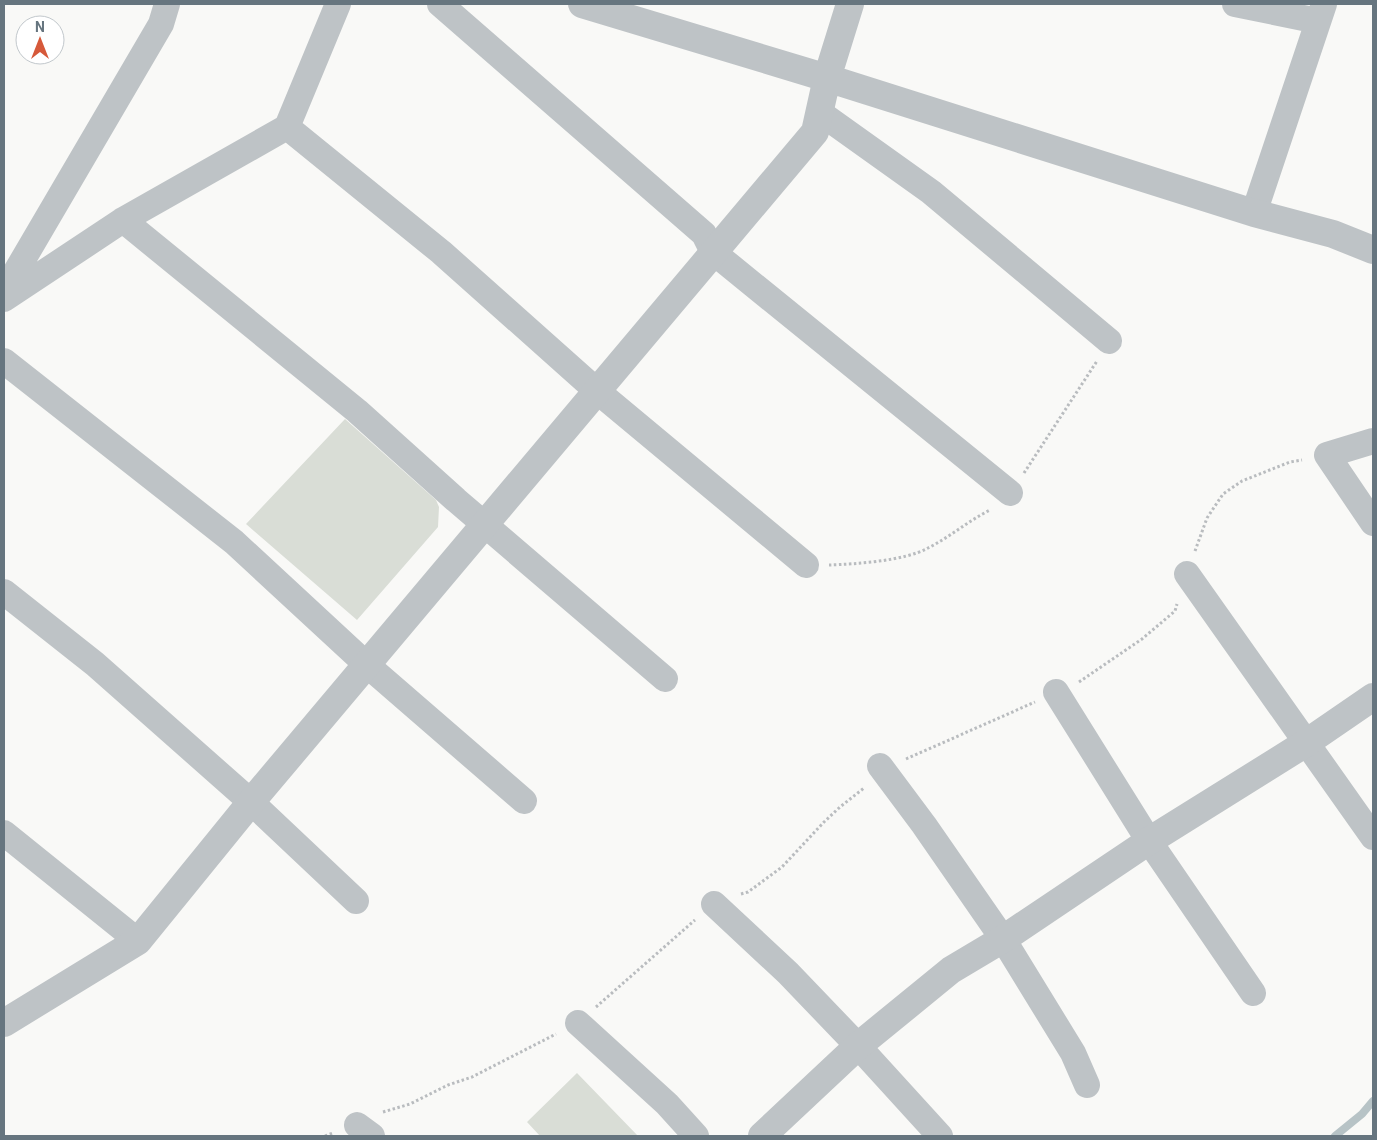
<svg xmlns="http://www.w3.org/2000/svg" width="1377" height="1140" viewBox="0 0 1377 1140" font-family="Roboto,sans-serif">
  <rect width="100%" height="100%" fill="#f9f9f7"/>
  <path fill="#d9ddd6" d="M345,419L436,500L439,507L438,527L357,620L246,524Z
    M577,1073L638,1136H540L527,1122Z"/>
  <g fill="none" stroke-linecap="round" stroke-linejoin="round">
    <path stroke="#b7c3c6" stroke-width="8" d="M1335,1136L1362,1114L1373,1101"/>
    <path stroke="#b9bcbf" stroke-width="3" stroke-dasharray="2.5 2.5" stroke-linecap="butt" d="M1024,473L1097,361
      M1195,551L1207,518L1223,494L1242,481L1290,462L1302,460
      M829,565C856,564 904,561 928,548C950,537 968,521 990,510
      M1079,682L1142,639L1175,611L1177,604
      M906,759L1035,702
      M741,894L748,892L782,867L824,822L840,807L864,788
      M596,1007L695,920
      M383,1112L410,1104L448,1085L472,1077L556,1034
      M325,1136L333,1133"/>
    <path stroke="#bec3c6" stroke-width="26" d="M440,4L704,234L713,252L1010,493
      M1235,4L1318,21
      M819,112L931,192L1109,341
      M287,127L441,252L597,391L806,565
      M1254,213L1324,4
      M123,220L357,411L456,500L665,679
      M4,292L161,24L167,4
      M4,299L123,220L287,127L338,4
      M4,361L234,542L367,665L524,801
      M1373,441L1327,455L1373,523
      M1187,574L1373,837
      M4,592L95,664L251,802L356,901
      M1056,692L1149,841L1253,993
      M880,766L924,825L1003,939L1073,1053L1087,1085
      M4,833L138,941
      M714,904L788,973L858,1046L940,1136
      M578,1023L667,1104L696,1136
      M357,1125L372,1136"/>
    <path stroke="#bec3c6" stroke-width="28" d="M582,4L827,78L1254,213L1333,234L1373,250
      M4,1023L138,941L251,802L815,132L827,78L850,4
      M762,1136L858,1046L951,970L1003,939L1149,841L1306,743L1373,697"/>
  </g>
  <rect width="1377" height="1140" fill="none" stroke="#66757f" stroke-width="10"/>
  <g transform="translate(40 40)"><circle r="24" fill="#ffffff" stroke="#c2c8cc"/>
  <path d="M0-4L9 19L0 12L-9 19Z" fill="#d6593a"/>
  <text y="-8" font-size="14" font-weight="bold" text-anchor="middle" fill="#66757f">N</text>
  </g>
</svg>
